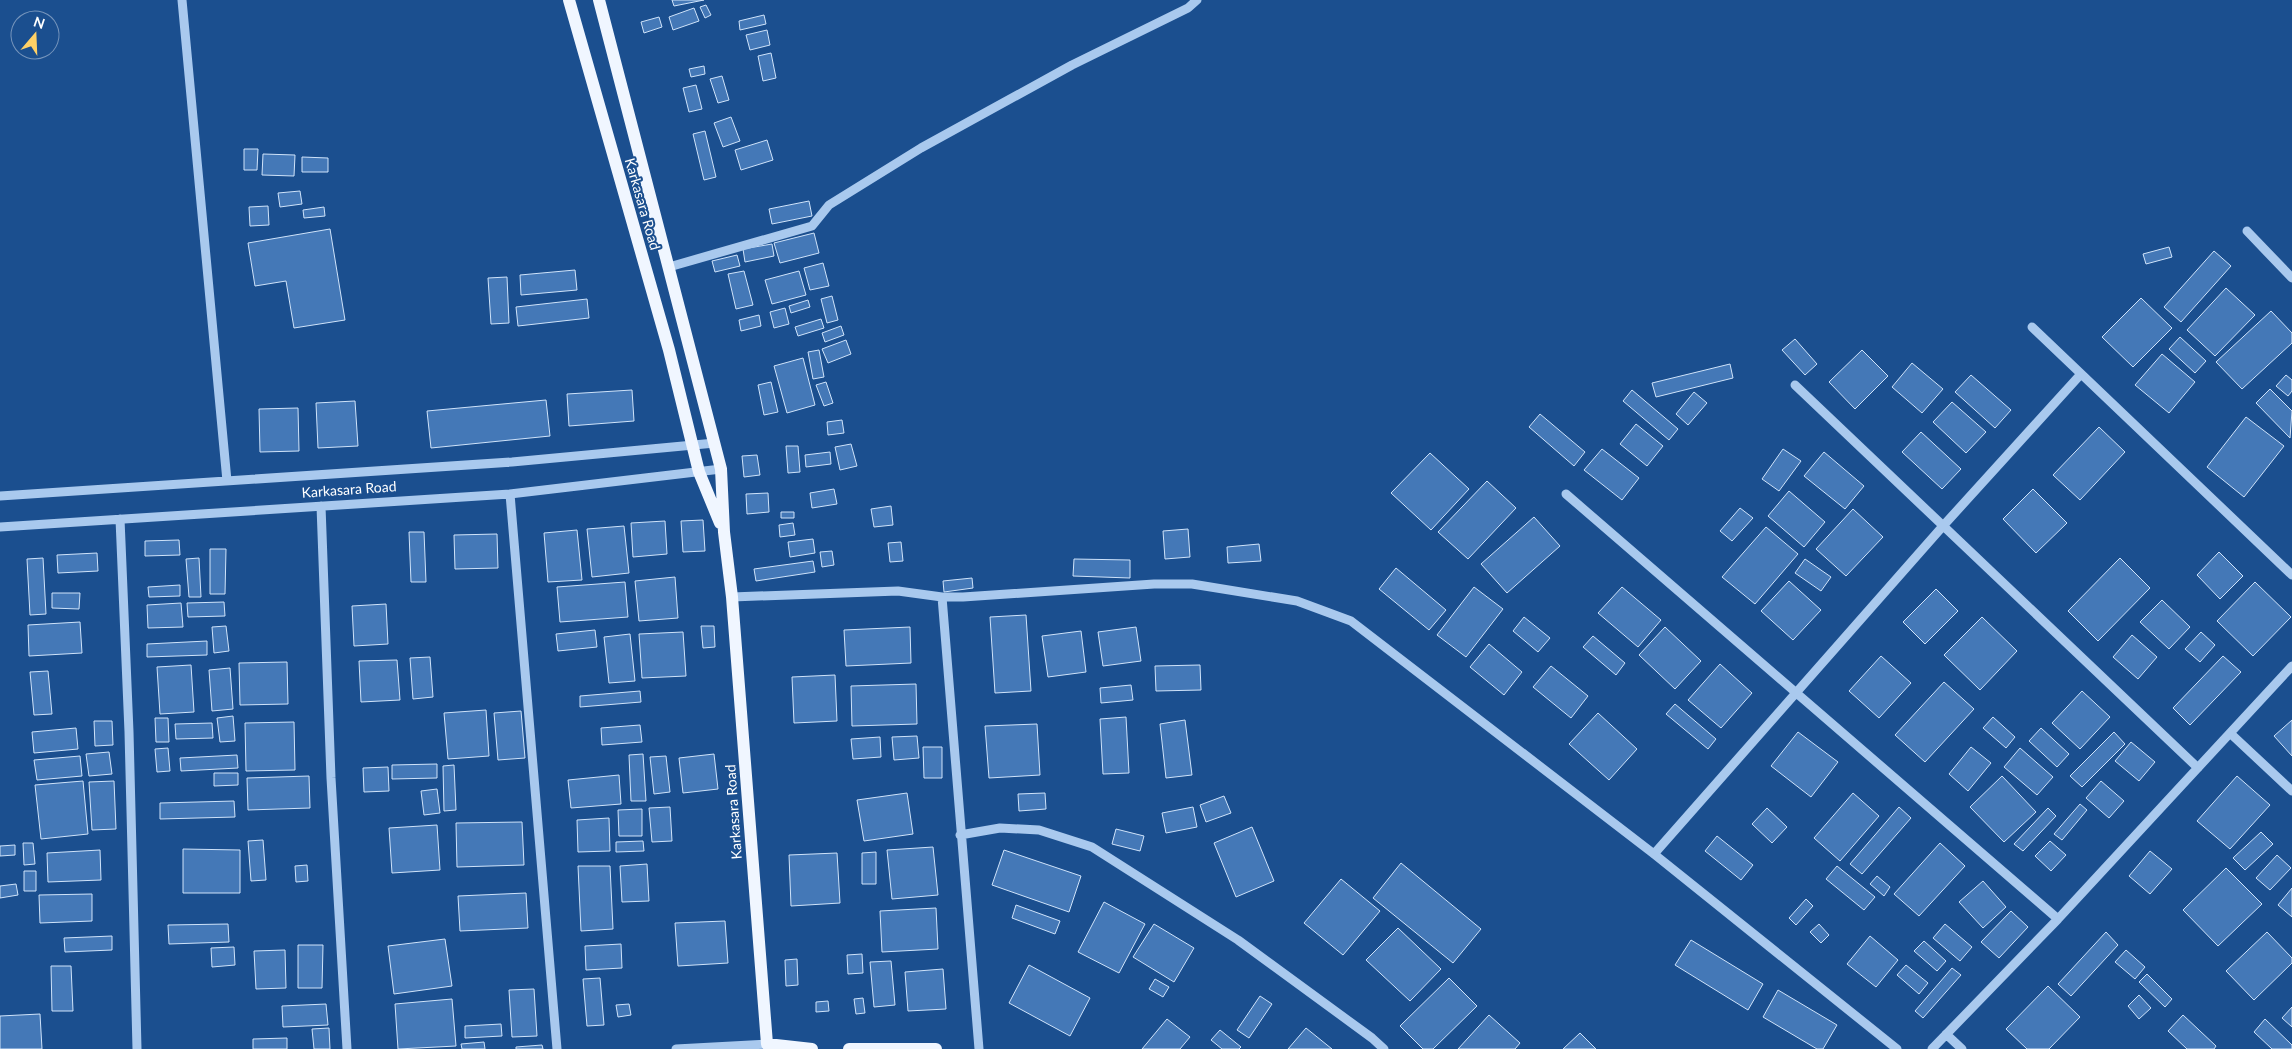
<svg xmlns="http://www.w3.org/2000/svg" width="2292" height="1049" viewBox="0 0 2292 1049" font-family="Lato,sans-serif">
  <rect width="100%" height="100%" fill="#1b4f8f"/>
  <path fill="#4478b7" stroke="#cfe3fa" d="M672,0H704L674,6Z
    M706,5L711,15L705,18L700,7Z
    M694,8L699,21L673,30L669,17Z
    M764,15L766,24L740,30L739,21Z
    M659,17L662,27L644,33L641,22Z
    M767,30L770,45L750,50L746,35Z
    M771,53L776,78L763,81L758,56Z
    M704,66L705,74L691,77L689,69Z
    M722,76L729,100L718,103L710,79Z
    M696,85L702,109L689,112L683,88Z
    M731,117L740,141L723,147L714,123Z
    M705,131L716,177L704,180L693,134Z
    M767,140L773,160L741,170L735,150Z
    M244,149H258L257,170H244Z
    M263,154L295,155L294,176L262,175Z
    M302,157L328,158V172H302Z
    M300,191L302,204L280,207L278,193Z
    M809,201L812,216L772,224L769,209Z
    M268,206L269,225L250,226L249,207Z
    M324,207L325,216L304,218L303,210Z
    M330,229L345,320L294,328L286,281L255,286L248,243Z
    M814,233L819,253L780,263L774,243Z
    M772,244L774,256L745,262L743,249Z
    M2169,247L2172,257L2146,264L2143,254Z
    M2214,251L2231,266L2181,322L2164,307Z
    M737,255L740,266L715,272L712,261Z
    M823,263L829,286L810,290L804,268Z
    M575,270L577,290L521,295L520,275Z
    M744,271L753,305L736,309L728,274Z
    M799,271L806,295L772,304L765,280Z
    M507,277L509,323L491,324L488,278Z
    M2226,288L2255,315L2215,356L2187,330Z
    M832,296L838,320L827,323L821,299Z
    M2141,298L2172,328L2133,367L2102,337Z
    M587,299L589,318L518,326L516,307Z
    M808,300L810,307L791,313L789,306Z
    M785,308L789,324L774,328L770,312Z
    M2271,311L2292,333V343L2242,389L2216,362Z
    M759,315L761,326L741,331L739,320Z
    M821,319L824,328L798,336L795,327Z
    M841,326L844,335L825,342L822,333Z
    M2180,337L2206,361L2195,373L2169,349Z
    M1795,339L1817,364L1805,375L1782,350Z
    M846,340L851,354L828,363L822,349Z
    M819,350L824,377L813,379L808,352Z
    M1862,350L1888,376L1855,409L1829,382Z
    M2162,354L2195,382L2169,413L2135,385Z
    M803,358L815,405L787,413L774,366Z
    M1912,363L1943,389L1922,413L1892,387Z
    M1730,364L1733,378L1656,397L1652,383Z
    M1971,375L2011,410L1995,428L1955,392Z
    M2286,375L2292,380V391L2288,396L2276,386Z
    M771,382L778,412L764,415L758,385Z
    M826,382L833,403L824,406L816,385Z
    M2270,389L2292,411L2290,438L2256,403Z
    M632,390L634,421L569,426L567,394Z
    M1632,390L1678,429L1669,440L1623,401Z
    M1694,392L1707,403L1688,425L1676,414Z
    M546,400L550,436L431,448L427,411Z
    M355,401L358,446L318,448L316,403Z
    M1952,402L1986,432L1966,453L1933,422Z
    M298,408L299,451L260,452L259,409Z
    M1540,414L1585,452L1574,466L1529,427Z
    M2246,417L2284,446L2244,497L2207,467Z
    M842,420L844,433L828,435L827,422Z
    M1636,424L1663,446L1647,466L1620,444Z
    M2099,427L2125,452L2080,500L2053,475Z
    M1921,432L1961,469L1942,489L1902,452Z
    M851,444L857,466L840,470L835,447Z
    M786,446H798L800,472L788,473Z
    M1602,449L1639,478L1622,500L1584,470Z
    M1783,449L1801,461L1779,491L1762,479Z
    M830,452L831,464L806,467L805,455Z
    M1824,452L1864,486L1845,509L1804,476Z
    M1430,453L1469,489L1431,530L1391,493Z
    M757,455L760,475L744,477L742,456Z
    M1487,481L1516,508L1468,559L1438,532Z
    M834,489L837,504L812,508L810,493Z
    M2033,489L2067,523L2036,553L2003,519Z
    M1789,491L1825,522L1804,547L1768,516Z
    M768,493L769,512L747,514L746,494Z
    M891,506L893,525L874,527L871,509Z
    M1740,508L1753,518L1732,541L1720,531Z
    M1853,509L1883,537L1846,576L1816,549Z
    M781,512H794V518H781Z
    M1534,517L1560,546L1507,593L1481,564Z
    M703,520L705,551L683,552L681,521Z
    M665,521L667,554L633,557L631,523Z
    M793,523L795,535L780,537L779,525Z
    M624,526L629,573L592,577L587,529Z
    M1766,527L1798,554L1755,604L1722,577Z
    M1188,529L1190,557L1165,559L1163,531Z
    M577,530L582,580L548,582L544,533Z
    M409,532H424L426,582H411Z
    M497,534L498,568L455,569L454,535Z
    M813,539L815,553L790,557L788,542Z
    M179,540L180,555L145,556V541Z
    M901,542L903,561L890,562L888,543Z
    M1259,544L1261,561L1228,563L1227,547Z
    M210,549H226L225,594H210Z
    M832,551L834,565L822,567L820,552Z
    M2219,552L2243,576L2220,599L2197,575Z
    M97,553L98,571L58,573L57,555Z
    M43,558L46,614L30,615L27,559Z
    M199,558L201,597H189L186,559Z
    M2120,558L2150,588L2098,641L2068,611Z
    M1074,559L1130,560V578L1073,576Z
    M1805,559L1831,577L1821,591L1795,573Z
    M813,561L815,572L756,581L754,569Z
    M1396,568L1446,610L1429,630L1379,589Z
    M675,577L678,618L639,621L635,581Z
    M972,578L973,588L944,592L943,581Z
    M1789,581L1821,610L1793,640L1761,611Z
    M625,582L628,617L560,622L557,587Z
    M2255,582L2291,617L2253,656L2217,621Z
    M180,585V596L149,597L148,587Z
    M1474,587L1503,609L1466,657L1437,635Z
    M1622,587L1661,620L1638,647L1598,613Z
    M1936,589L1958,611L1925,644L1903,622Z
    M52,593H80L79,609L52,608Z
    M2162,600L2190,627L2169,649L2140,622Z
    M224,602L225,616L188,617L187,603Z
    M181,603L183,627L148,628L147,605Z
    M386,604L388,644L354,646L352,606Z
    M1026,615L1031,691L995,693L990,617Z
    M1524,617L1550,638L1538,652L1513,631Z
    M1982,617L2017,651L1980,690L1944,655Z
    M80,622L82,653L29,656L28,625Z
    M226,626L229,651L214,653L212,627Z
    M701,626H714L715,647L703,648Z
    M910,627L911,663L846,666L844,630Z
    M1136,627L1141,661L1103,666L1098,632Z
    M1665,627L1701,661L1675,689L1639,655Z
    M595,630L597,647L558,651L556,634Z
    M1081,631L1086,672L1048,677L1042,636Z
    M683,632L686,676L642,678L639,634Z
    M2201,632L2215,645L2200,662L2185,649Z
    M630,634L635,681L609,683L604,637Z
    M2132,635L2157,657L2138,679L2113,657Z
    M1593,636L1625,663L1616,675L1583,647Z
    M207,641V655L147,657V644Z
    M1489,644L1522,672L1504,695L1470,667Z
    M1881,656L1911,683L1879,718L1849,691Z
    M2223,656L2241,672L2190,725L2173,708Z
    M430,657L433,697L413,699L410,658Z
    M397,660L400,700L361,702L359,661Z
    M287,662L288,704L240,705L239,663Z
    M1720,664L1752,693L1721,728L1688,700Z
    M191,665L194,712L160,714L157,667Z
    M1200,665L1201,690L1156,691L1155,666Z
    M1551,666L1588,696L1571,718L1533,687Z
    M230,668L233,709L212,711L209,670Z
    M48,671L52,714L34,715L30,672Z
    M835,675L837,721L794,723L792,677Z
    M1944,682L1974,709L1925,762L1895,735Z
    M916,684L917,724L852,726L851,686Z
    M1131,685L1133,700L1101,703L1100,688Z
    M640,691L641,702L580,707V696Z
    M2082,691L2110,717L2080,749L2052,723Z
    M1675,704L1716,739L1708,749L1666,714Z
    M486,710L489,756L448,759L444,713Z
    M521,711L525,758L498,760L494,713Z
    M1598,713L1637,749L1609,780L1569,744Z
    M233,716L235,741L220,742L217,718Z
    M1126,717L1129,773L1103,774L1100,719Z
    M1993,717L2015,737L2006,748L1983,728Z
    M155,718H168L169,742H156Z
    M1185,720L1192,775L1166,778L1160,724Z
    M2292,720V756L2274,736Z
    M94,721H112L113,745L95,746Z
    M294,722L295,770L246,771L245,723Z
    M212,723L213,738L176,739L175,724Z
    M1037,724L1040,775L989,778L985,726Z
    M640,725L642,742L602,745L601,728Z
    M76,728L78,749L34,753L32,732Z
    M2041,728L2069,754L2057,767L2029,741Z
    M1798,732L1838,762L1811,797L1771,766Z
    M2114,732L2125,744L2082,787L2070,776Z
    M917,736L919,758L894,760L892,737Z
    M880,737L881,757L853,759L851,739Z
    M2131,742L2155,762L2139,781L2115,761Z
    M923,747H942V778H924Z
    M1971,747L1991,763L1968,791L1949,774Z
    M168,748L170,771L157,772L155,749Z
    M2020,748L2053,777L2037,795L2004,767Z
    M109,752L112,774L89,776L86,754Z
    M643,754L646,801H631L629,755Z
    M714,754L718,789L683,793L679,758Z
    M237,755L238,768L181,771L180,758Z
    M80,756L82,776L37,780L34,760Z
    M666,756L670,792L654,794L650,757Z
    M437,764V778L392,779V765Z
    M454,765L456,810L444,811L443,766Z
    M388,767L389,791L364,792L363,768Z
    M214,773H238V785L214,786Z
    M619,775L621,804L571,808L568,780Z
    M309,776L310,808L248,810L247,778Z
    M2002,776L2036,812L2004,842L1970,807Z
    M2237,776L2270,805L2230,849L2197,821Z
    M83,781L88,834L41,839L35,785Z
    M114,781L116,829L92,830L89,782Z
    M2101,781L2124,801L2109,818L2086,798Z
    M437,789L440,813L424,815L421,791Z
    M907,793L913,834L864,841L857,800Z
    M1045,793L1046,809L1019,811L1018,794Z
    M1853,793L1879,816L1840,861L1814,838Z
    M1224,796L1231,813L1206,822L1200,805Z
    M234,801L235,817L160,819V803Z
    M2080,804L2087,810L2062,840L2054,834Z
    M670,807L672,841L652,842L649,808Z
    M1193,807L1197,827L1166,833L1162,813Z
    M1899,807L1911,818L1862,874L1850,864Z
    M1767,808L1787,827L1772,843L1752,824Z
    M2048,808L2056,816L2023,851L2014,844Z
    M642,809V836H619L618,810Z
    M609,818L610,851L578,852L577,820Z
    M522,822L524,865L457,867L456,823Z
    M437,825L440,870L392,873L389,828Z
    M1252,827L1274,881L1236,897L1214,843Z
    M1116,829L1144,836L1140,851L1112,844Z
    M2261,832L2273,844L2245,870L2233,858Z
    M1717,836L1753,865L1741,880L1705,851Z
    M263,840L266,880L251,881L248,841Z
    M643,841L644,851L616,852V842Z
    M2050,841L2066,855L2051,871L2035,856Z
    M23,843H33L35,864L24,865Z
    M1940,843L1965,866L1919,916L1894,894Z
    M15,845V855L0,856V846Z
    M933,847L938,895L892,899L887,850Z
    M183,849L240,850V893H183Z
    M100,850L101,880L48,882L47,853Z
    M1004,850L1081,876L1069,912L992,885Z
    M2150,851L2172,869L2150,894L2129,876Z
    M876,852V884H862V853Z
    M837,853L840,903L791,906L789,855Z
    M2277,855L2291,868L2270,890L2256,878Z
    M1401,863L1481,929L1453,963L1373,898Z
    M647,864L649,901L622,902L620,866Z
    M307,865L308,881L296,882L295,866Z
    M578,866H610L613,929L581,931Z
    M1837,866L1875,897L1864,910L1826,879Z
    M2226,868L2262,904L2218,946L2183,910Z
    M24,871H36V891H24Z
    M1877,876L1890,887L1884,896L1870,884Z
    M1341,879L1380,911L1343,955L1304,923Z
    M1983,881L2006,907L1983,928L1959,902Z
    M16,884L18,895L0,898V886Z
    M2292,888V917L2278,905Z
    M526,893L528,928L460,931L458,896Z
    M92,894V921L40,923L39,895Z
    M1806,899L1813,906L1796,925L1789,918Z
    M1104,902L1145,924L1119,973L1078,952Z
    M1016,905L1060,921L1055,934L1012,918Z
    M936,908L938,949L882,952L880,911Z
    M2011,911L2028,927L1999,958L1981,942Z
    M725,921L728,963L678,966L675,923Z
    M228,924L229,942L169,944L168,925Z
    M1154,924L1194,948L1174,982L1133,957Z
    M1819,924L1829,935L1821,943L1810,932Z
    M1945,924L1972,947L1960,961L1933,938Z
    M1398,928L1441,969L1410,1001L1366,960Z
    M2106,932L2118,945L2071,996L2058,984Z
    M2267,932L2292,958V963L2254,1000L2226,971Z
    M112,936V950L65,952L64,938Z
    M1870,936L1898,960L1876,987L1847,964Z
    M445,939L452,986L394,994L388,946Z
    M1691,940L1763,984L1748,1010L1675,965Z
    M1924,941L1946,961L1937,971L1914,951Z
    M621,944L622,968L586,970L585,946Z
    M298,945H323L322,988H298Z
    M234,947L235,965L212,967L211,948Z
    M285,950L286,988L256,989L254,951Z
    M2126,950L2145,967L2135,979L2115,962Z
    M862,954L863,973L848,974L847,955Z
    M797,959L798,985L786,986L785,960Z
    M891,961L895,1005L874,1007L870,962Z
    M1029,965L1090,998L1070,1036L1009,1003Z
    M1906,965L1928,983L1919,994L1897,975Z
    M51,966H71L73,1011H52Z
    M1952,968L1961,975L1923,1018L1915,1011Z
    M943,969L946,1009L908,1011L905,972Z
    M2147,974L2172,999L2165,1007L2139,982Z
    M600,978L604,1025L587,1026L583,979Z
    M1449,978L1477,1006L1433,1049H1423L1400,1026Z
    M1155,979L1169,987L1163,997L1149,989Z
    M2048,986L2080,1017L2049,1049H2027L2006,1029Z
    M534,989L537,1036L512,1037L509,990Z
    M1778,990L1837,1025L1823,1049H1817L1763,1017Z
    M2139,995L2151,1008L2139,1019L2128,1006Z
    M1260,996L1272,1004L1249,1038L1237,1030Z
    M863,998L865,1013L856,1014L854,999Z
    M452,999L456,1046L398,1049L395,1004Z
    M828,1001L829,1011L816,1012V1002Z
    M326,1004L328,1025L283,1027L282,1006Z
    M629,1004L631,1015L618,1017L616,1005Z
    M2292,1007V1027L2282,1018Z
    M40,1014L42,1049H0V1016Z
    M1489,1015L1520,1043L1515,1049H1458Z
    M2183,1015L2216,1046L2214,1049H2187L2168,1031Z
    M1167,1019L1190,1037L1180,1049H1142Z
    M2265,1019L2292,1045V1049H2272L2254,1032Z
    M501,1024L502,1036L465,1038V1026Z
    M329,1028L330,1049H314L312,1029Z
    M1306,1028L1332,1049H1288Z
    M1220,1030L1241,1047L1239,1049H1222L1211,1040Z
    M1580,1033L1596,1049H1563Z
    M287,1038V1049H253V1039Z
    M484,1042L485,1049H462L461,1044Z
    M542,1045L543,1049H516V1047Z"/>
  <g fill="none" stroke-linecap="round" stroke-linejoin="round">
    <path stroke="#a9c9ee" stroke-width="9" d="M182,0L227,481
      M2247,231L2292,278
      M669,267L812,226L829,205L921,148L1072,65L1188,8L1197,0
      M2032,327L2292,575
      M1795,385L2198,768
      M510,494L557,1049
      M1566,494L2058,919
      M0,496L512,462L715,443
      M321,506L331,778L347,1049
      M120,519L129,732L137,1049
      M0,527L510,494L721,469
      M732,597L898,591L942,597H963L1154,584H1192L1297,601L1351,621L1654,854L1897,1049
      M942,597L979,1049
      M2231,734L2292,791
      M960,835L1000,828L1039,830L1092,847L1238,940L1372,1038L1384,1049
      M1654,854L1943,526L2081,374
      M1946,1034L1962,1049
      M676,1049L767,1044
      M1932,1049L2058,919L2292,666"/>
    <path stroke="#f0f6ff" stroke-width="12" d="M569,0L669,350L699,472L720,523
      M599,0L721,469L724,532L732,597L767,1044L812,1049
      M849,1049H936"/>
  </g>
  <g text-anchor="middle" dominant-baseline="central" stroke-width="4" stroke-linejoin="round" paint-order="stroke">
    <g font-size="14" fill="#fff" stroke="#1b4f8f">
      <text transform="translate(643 204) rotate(74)">Karkasara Road</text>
      <text transform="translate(349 489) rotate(-4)">Karkasara Road</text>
      <text transform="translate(733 812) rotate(-94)">Karkasara Road</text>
    </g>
  </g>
  <g transform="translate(35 35) rotate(19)"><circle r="24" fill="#1b4f8f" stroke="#7695bc"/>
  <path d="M0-4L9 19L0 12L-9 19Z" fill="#ffd166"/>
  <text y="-8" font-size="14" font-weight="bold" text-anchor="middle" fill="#ffffff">N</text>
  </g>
</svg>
